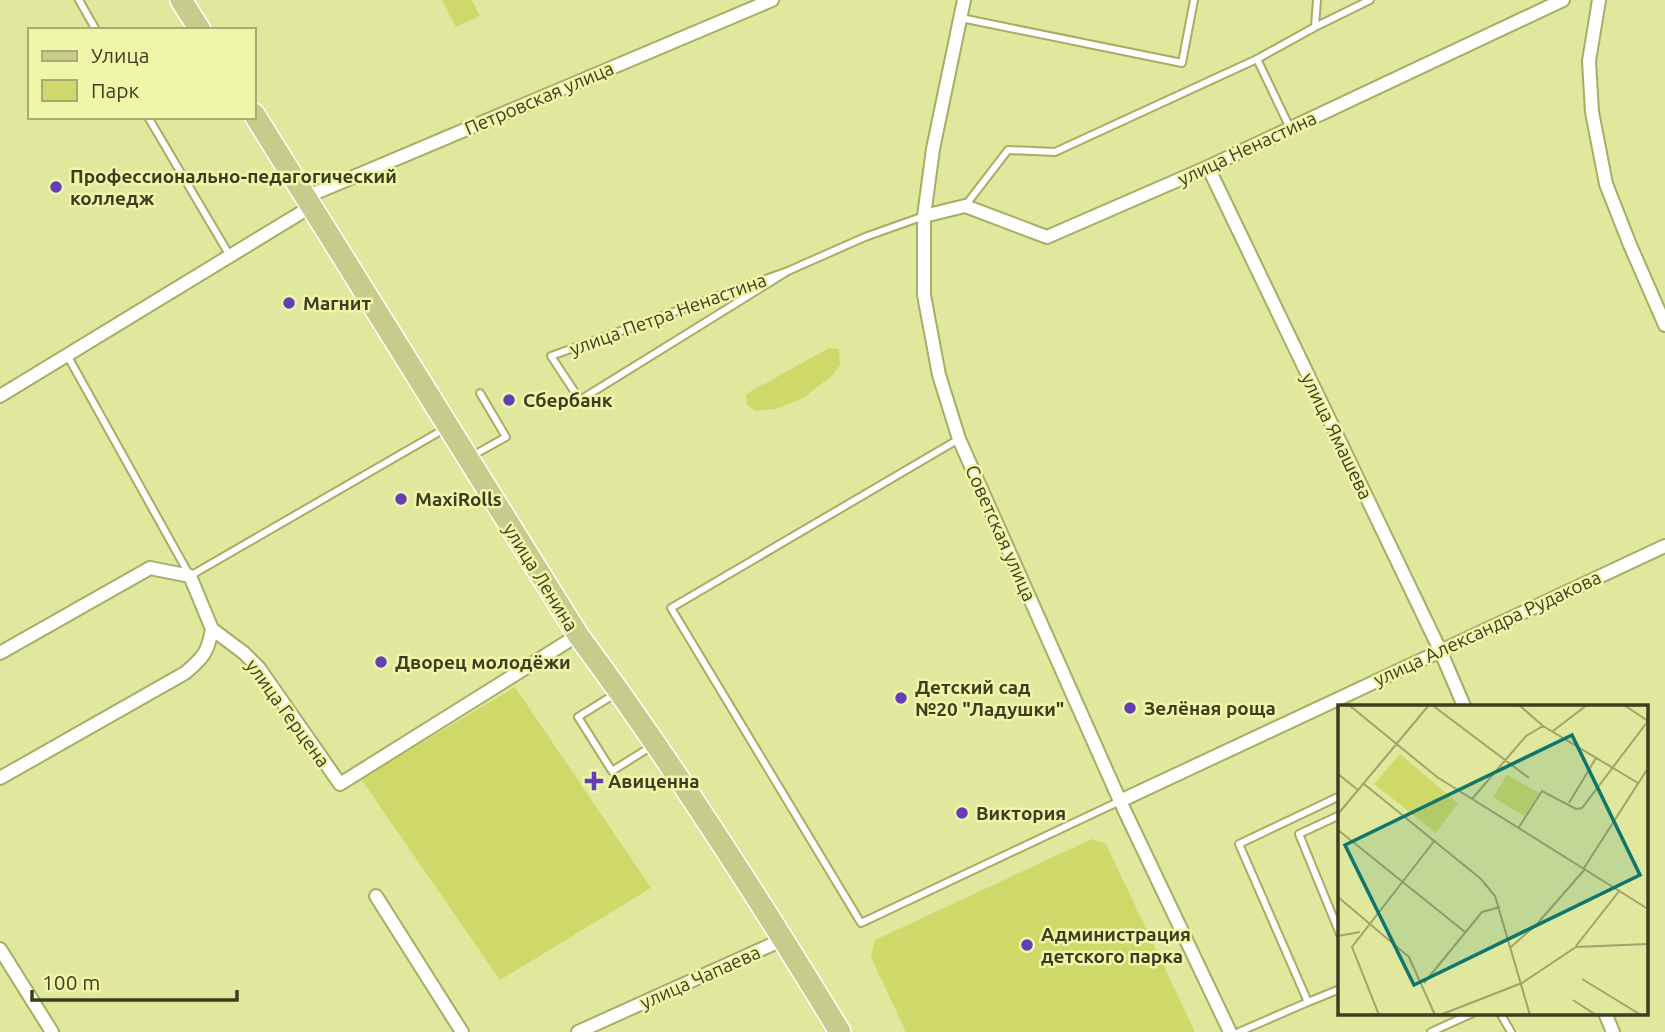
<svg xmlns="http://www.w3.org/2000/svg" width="1665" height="1032" viewBox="0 0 1665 1032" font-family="Ubuntu,sans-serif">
  <rect width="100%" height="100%" fill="#e0e89d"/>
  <path fill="#cfd969" d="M442,0H472L480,16L456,27Z
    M829,348L839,349L840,365L833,375L803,398L776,409L755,411L747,405L746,394Z
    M515,687L651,888L500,980L361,779Z
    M1092,839L1106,844L1195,1032H906L871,957L875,940Z"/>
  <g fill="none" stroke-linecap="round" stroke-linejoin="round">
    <g stroke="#a7ae64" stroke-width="10">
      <path id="lane" d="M79,0L96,30
        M1317,0L1315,27L1370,0
        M961,18L1182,63L1194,0
        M148,117L230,256
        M1290,128L1257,59L1315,27
        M965,206L1008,150L1055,152L1257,59
        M788,271L551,356L580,400L788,271L865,237L924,216
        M67,355L190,576L446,428
        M959,439L671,608L861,923L1120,801
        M472,456L506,437L480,393
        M615,694L578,717L612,771L652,746
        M1340,815L1299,834L1340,934
        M1308,1002L1340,989
        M1500,1013L1511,1032
        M1239,1032L1308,1002L1239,844L1340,796
        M1431,1032L1473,1013"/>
    </g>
    <g stroke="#a7ae64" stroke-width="16">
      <path id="street" d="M964,0L933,149L924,216V295L939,375L959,439L1120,801L1230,1032
        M1599,0L1589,61L1592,112L1606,184L1630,245L1665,325
        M1208,167L1440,650L1464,706
        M306,197L772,0
        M924,216L965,206L1047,237L1208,167L1563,0
        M0,396L312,206
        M0,653L150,568L190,576L212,629L244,653L259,668L340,784L578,635
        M0,778L185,673C203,658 208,652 212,629
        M1120,801L1665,546
        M376,896L462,1032
        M0,949L52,1032
        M1605,1013L1613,1032
        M578,1032L784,939"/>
    </g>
    <g stroke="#fff" stroke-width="24">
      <path id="primary" d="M181,0L200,30
        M254,114L578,635C672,762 758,897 840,1032"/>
    </g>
    <use href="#lane" stroke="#fff" stroke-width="6"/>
    <use href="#street" stroke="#fff" stroke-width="12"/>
    <use href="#primary" stroke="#c7cc8d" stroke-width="21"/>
  </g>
  <g fill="#653eb6" stroke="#eef6aa" stroke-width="2.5">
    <circle cx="56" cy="187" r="7"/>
    <circle cx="289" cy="303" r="7"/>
    <circle cx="509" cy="400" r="7"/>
    <circle cx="401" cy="499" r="7"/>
    <circle cx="381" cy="662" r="7"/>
    <circle cx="901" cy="698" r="7"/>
    <circle cx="1130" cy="708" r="7"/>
    <path d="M590.5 770.5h7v7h7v7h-7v7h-7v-7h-7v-7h7z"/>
    <circle cx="962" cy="813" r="7"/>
    <circle cx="1027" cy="945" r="7"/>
  </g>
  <g text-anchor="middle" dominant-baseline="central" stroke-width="5" stroke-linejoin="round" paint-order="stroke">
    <g font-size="19" fill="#3b3e1f" stroke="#eef6aa">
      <text transform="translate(539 98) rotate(-23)">Петровская улица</text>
      <text transform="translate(1247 148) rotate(-25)">улица Ненастина</text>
      <text transform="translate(668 314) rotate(-20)">улица Петра Ненастина</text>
      <text transform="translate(1337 436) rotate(64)">улица Ямашева</text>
      <text transform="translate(1001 533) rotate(66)">Советская улица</text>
      <text transform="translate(541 577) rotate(58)">улица Ленина</text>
      <text transform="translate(1487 628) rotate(-25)">улица Александра Рудакова</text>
      <text transform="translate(288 713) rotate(54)">улица Герцена</text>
      <text transform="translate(700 977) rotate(-24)">улица Чапаева</text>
    </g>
    <g font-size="19" font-weight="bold" fill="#3b3e1f" stroke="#eef6aa" text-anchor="start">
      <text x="70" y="176">Профессионально-педагогический<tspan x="70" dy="22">колледж</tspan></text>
      <text x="303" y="303">Магнит</text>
      <text x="523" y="400">Сбербанк</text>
      <text x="415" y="499">MaxiRolls</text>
      <text x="395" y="662">Дворец молодёжи</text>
      <text x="915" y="687">Детский сад<tspan x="915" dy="22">№20 "Ладушки"</tspan></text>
      <text x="1144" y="708">Зелёная роща</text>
      <text x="608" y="781">Авиценна</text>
      <text x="976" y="813">Виктория</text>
      <text x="1041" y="934">Администрация<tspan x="1041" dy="22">детского парка</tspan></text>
    </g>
  </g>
  <g transform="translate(1338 705)">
    <rect width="310" height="310" fill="#e0e89d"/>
    <path d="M62,49L120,98L98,128L36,79ZM169,70L201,88L186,111L155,92Z" fill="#cfd969"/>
    <path fill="none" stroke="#9ea46b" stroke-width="2" d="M11,0L99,72L310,204M94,0L191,73M181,0L205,21L300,78M286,0L310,16M215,26L249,0M0,69L20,85M26,79L143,174L157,191L192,310M134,94L188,31L205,21M231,98L258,53M0,109L91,0M181,122L204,86L238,104L244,103L310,16M0,125L127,227M246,163L310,63M0,192L71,252L97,310M0,231L22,227M238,241L282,185M173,242L199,219L247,164M244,274L303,310M86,278L144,207L162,202M235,295L258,310M41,310L14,242L97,135M102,310L184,278L238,242L310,239"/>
    <path fill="#0f766e" fill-opacity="0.15" stroke="#0f766e" stroke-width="3.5" d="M234,30L302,170L76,280L7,140Z"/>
    <rect width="310" height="310" fill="none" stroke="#3b3e1f" stroke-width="3.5"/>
  </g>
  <rect x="28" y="28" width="228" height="91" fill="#eef6aa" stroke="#a6ac72" stroke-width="2"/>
  <rect x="42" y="51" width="35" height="10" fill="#c7cc8d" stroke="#a6ac72" stroke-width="2"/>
  <text x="91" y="63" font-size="21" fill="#3b3e1f">Улица</text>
  <rect x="42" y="80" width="35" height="21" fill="#cfd969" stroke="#a6ac72" stroke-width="2"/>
  <text x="91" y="98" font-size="21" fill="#3b3e1f">Парк</text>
  <path d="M32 990v10h205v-10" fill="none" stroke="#3b3e1f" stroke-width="3.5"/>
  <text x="42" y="990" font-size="21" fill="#3b3e1f" stroke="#eef6aa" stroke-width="5" paint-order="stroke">100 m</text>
</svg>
